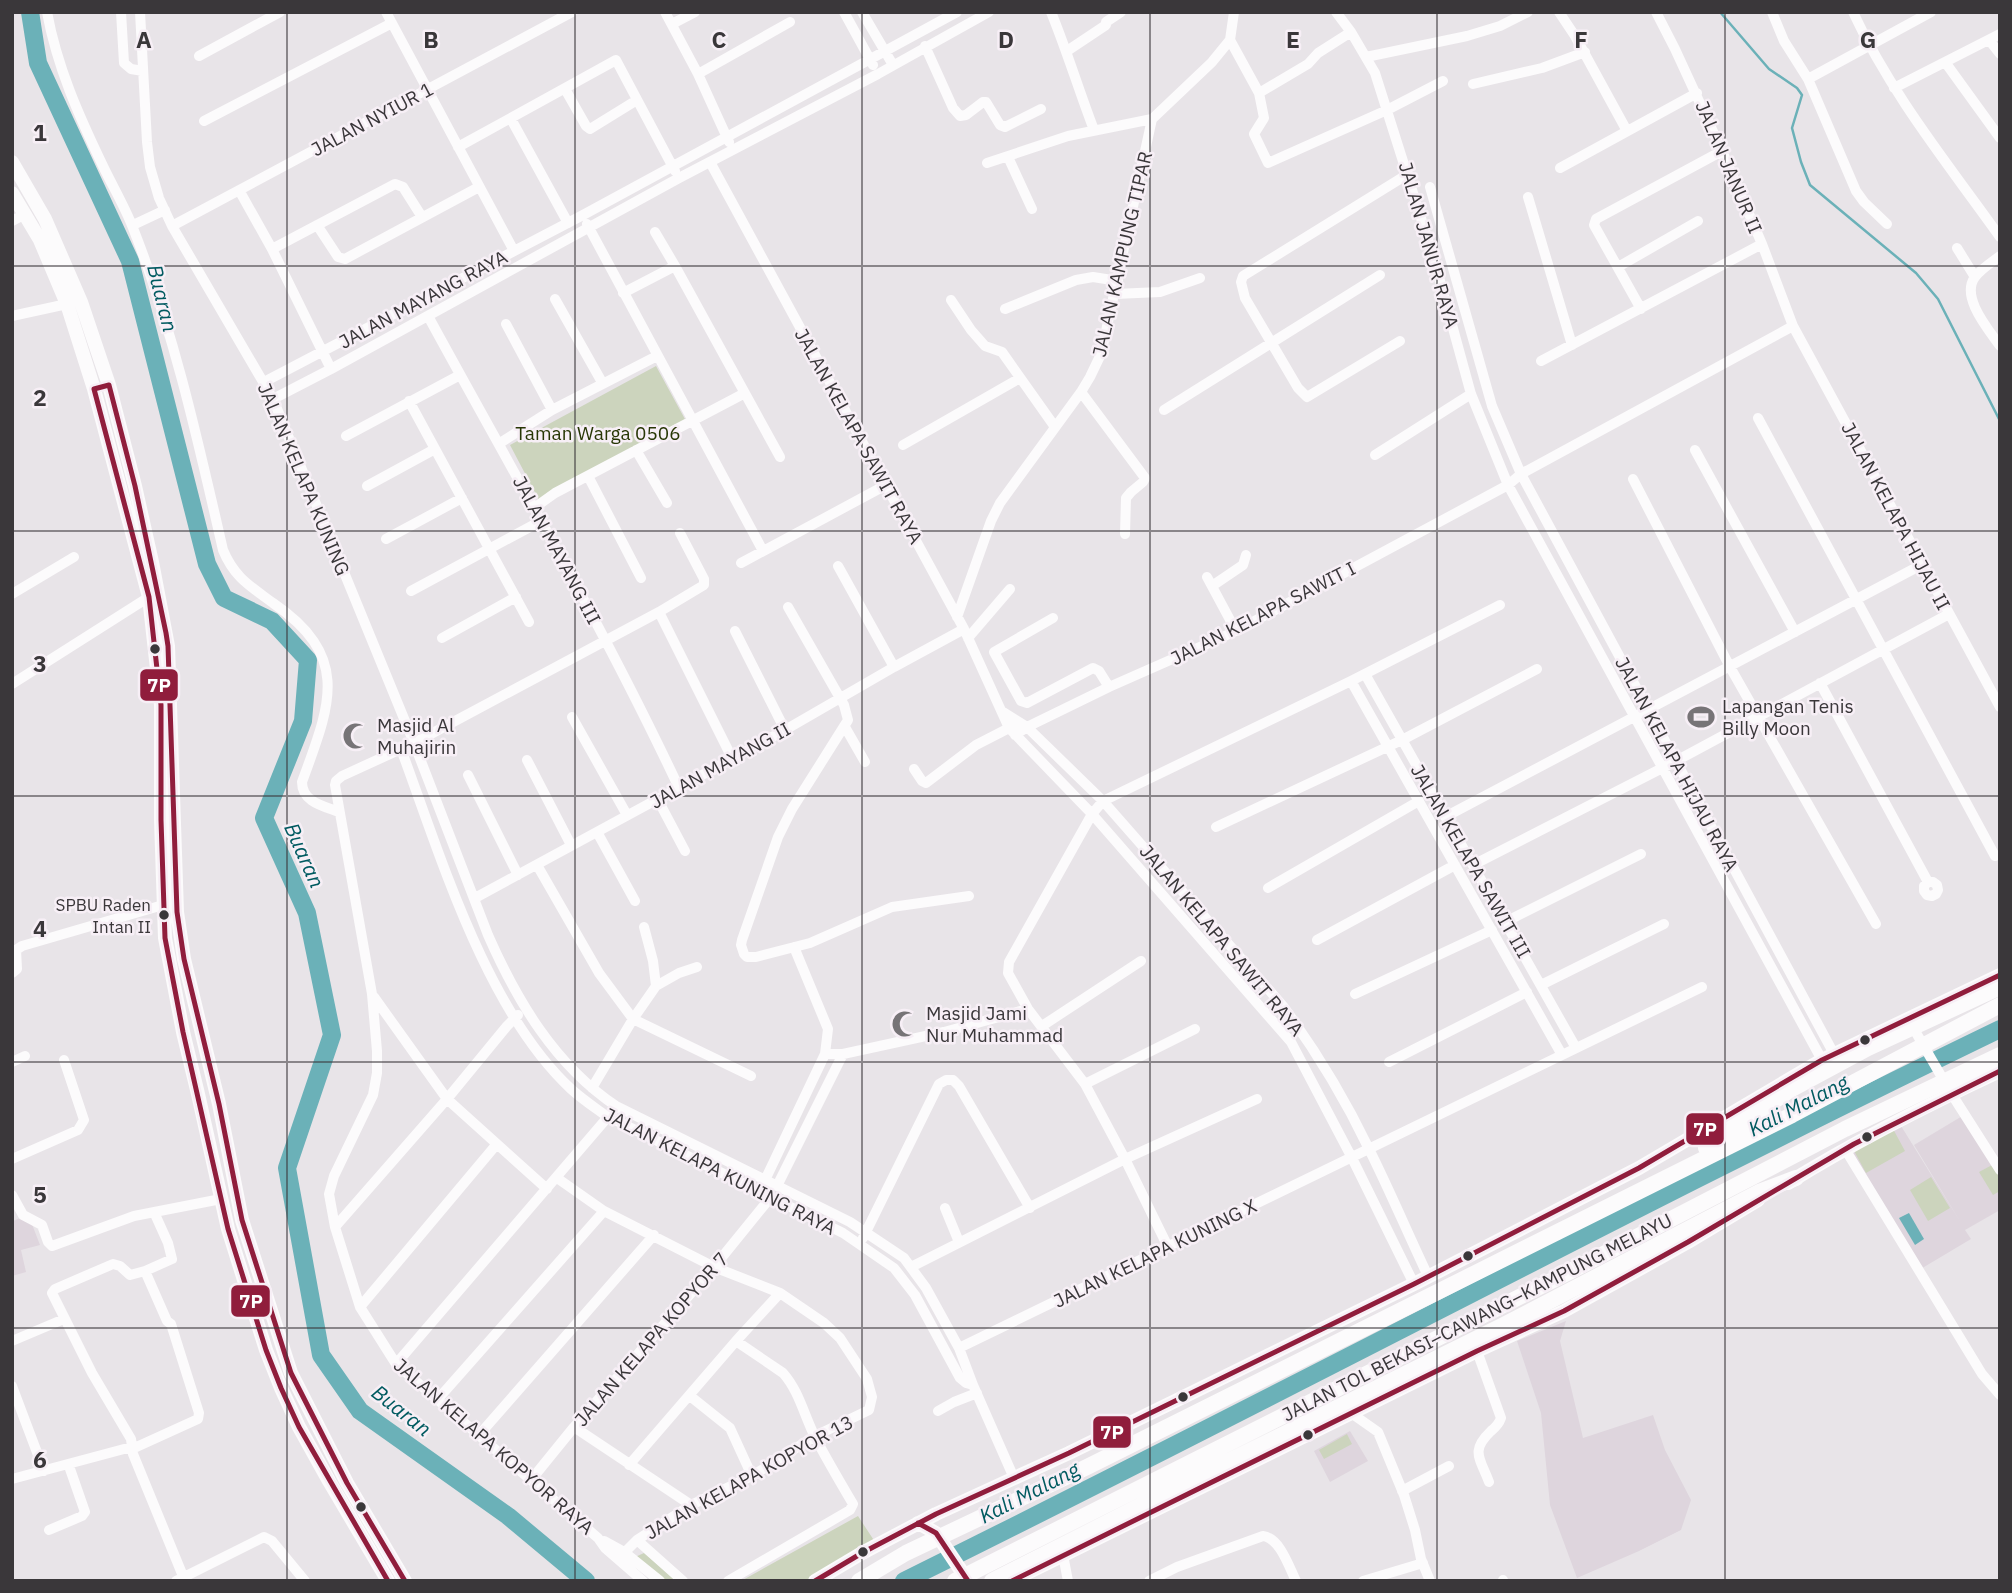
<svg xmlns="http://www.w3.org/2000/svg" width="2012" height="1593" viewBox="0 0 2012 1593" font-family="'IBM Plex Sans',sans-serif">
  <rect width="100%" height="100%" fill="#e8e4e8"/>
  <path fill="#ded5dd" d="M1964,1115L2000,1171V1210L1965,1230L1971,1239L1919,1270L1848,1148L1898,1121L1961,1223L1914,1145Z
    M25,1216L30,1219L40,1245L21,1250L26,1272L12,1276V1233L14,1232L13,1221Z
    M1566,1321L1560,1341L1583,1438L1653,1415L1665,1450L1691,1500L1681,1530L1639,1551L1577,1578L1550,1505L1541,1413L1517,1341Z
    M1350,1431L1368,1461L1330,1482L1314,1451Z"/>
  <path fill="#ccd4bd" d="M656,366L686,421L539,500L510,445Z
    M1892,1127L1905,1151L1866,1173L1853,1149Z
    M1992,1165L2000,1177V1191L1993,1195L1979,1172Z
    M1931,1177L1950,1208L1928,1221L1910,1190Z
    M1347,1434L1352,1444L1324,1459L1319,1450Z
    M858,1516L877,1545L816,1581H741Z
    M644,1553L677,1581H660L633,1558Z"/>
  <path fill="#6bb1b8" d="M1909,1213L1924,1239L1915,1245L1899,1218Z"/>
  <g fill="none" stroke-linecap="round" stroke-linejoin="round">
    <path stroke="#6bb1b8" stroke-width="2.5" d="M1720,12L1769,69L1797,88L1802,95L1792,128L1801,162L1810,185L1916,273L1938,299L2000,421"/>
    <path stroke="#6bb1b8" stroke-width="18" d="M30,12L38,63L130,261L207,564L224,598L272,621L308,660L303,721L264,818L307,913L332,1035L287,1168L321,1355L360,1411L508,1516L586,1581
      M904,1581C1271,1400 1632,1207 2000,1029"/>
    <path stroke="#fcfbfc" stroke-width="10" d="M47,12C57,67 79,116 103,166C113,187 125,207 133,228C174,332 198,441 223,550C234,577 250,586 273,603C352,657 330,705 302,782C302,802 323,806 339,812
      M121,12L124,63L131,69L143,71
      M140,12L147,142L150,167L159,198L172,226L273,399L414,743L488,935C517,1001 555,1065 616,1106L850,1222L904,1258L926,1288L959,1348L973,1385L1014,1478
      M386,12L514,251
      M665,12L698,74L729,142
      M844,12L873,65
      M862,12L893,65
      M1051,12C1067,51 1079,91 1094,130
      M1336,12L1351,32L1375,73L1434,259L1471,394L1508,485L1822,1060
      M1559,12L1575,36L1627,131
      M1656,12L1675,49L1722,151L1762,244L1793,326L2000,707
      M1772,12L1784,41L1808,79L1856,191L1864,202L1887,224
      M1853,12C1891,94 1948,164 2000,237
      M672,24L695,12
      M1230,40L1259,93L1264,118L1254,134L1268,163L1387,110L1443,81
      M1989,40L2000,54
      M925,46L953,108L960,116L966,115L983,102H986L1000,125L1005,127L1041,109
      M1067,51L1106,25V22L1121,12
      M199,56L280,12
      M1366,57L1467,36L1500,26L1528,12
      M1945,62L2000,138
      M698,74L790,22
      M1808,79L1931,12
      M1473,84L1542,68L1585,52
      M1894,88L2000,34
      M565,89L586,126L590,129L637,100
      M1259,93L1308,64L1318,53L1351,32
      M511,119L568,223
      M204,121L392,23
      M458,147L616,60L675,171
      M1008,157L1032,209
      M710,162L964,629L1009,728L1092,814L1291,1042L1352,1158L1414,1284
      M987,163L1068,136L1152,119
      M1560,168L1697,93
      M1430,187L1492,406L1521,474L1834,1054
      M239,190L272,249L331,369
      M1528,197L1572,345
      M12,221L25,214
      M587,224L763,551
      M133,225L165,210
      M317,225L338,257L345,259L479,187
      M172,226L572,12
      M655,232L675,266
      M1957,248L1975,277
      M272,249L395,184L403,187L422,217
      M2000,256C1992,262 1981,269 1975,277C1960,297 1989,330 2000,346
      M1618,267L1698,221
      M623,293L675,266L780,457
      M1115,294L1160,292L1200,278
      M555,299L603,384
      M951,300L971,330L985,346L1002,352L1055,427
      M1005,309L1076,280L1093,277L1118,281
      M1641,309L1594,225L1596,219L1722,151
      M12,316L67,304
      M428,316C513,472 603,626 679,788
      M506,324L552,410
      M1400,341L1307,397L1298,388L1245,298L1241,282L1243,276L1408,174
      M1541,361L1762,244
      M264,382L583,215L957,12
      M1081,392L1145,478L1143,482L1131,492L1126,498L1125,534
      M273,399L331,369L679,178L878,74L989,12
      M409,401L529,622
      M1164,410L1380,275
      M1758,418L1995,856
      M346,436L460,375
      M500,443L552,410L657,356
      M903,445L1020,378
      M636,450L667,503
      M1695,450L1795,632
      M1375,455L1471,394
      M588,476L641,578
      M1633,479L1730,667L1876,924
      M367,486L435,449
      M534,508L555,493L745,393
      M386,539L462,498
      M741,563L886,485
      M838,566L894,667
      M1207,577L1236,631
      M1212,586L1243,565L1246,555
      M411,591L541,521
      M12,594L74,557
      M788,607L844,705L848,720L792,809L778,837L742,940L741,945L744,954L747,957H756L810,943L892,907L969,896
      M659,612L732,758
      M957,617L991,521L1000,503L1081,392L1090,377L1101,354L1152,119L1212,62L1230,40L1234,12
      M1053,618L994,652L1021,701L1027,703L1093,668L1099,671L1109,687
      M735,631L785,730
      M442,638L516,597
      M968,638L1010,589
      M1365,674L1576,1048
      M1351,681L1562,1055
      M1820,683L1928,882H1933L1937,885L1938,890L1936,894L1932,896L1927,895L1924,891V886L1928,882
      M12,684L149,597
      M1003,712L1027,727L1103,801L1283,1006C1316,1051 1345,1099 1369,1149C1390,1191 1408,1234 1428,1276
      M572,717L627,815
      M845,727L865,762
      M1015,735L1027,727L1109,687L1236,631L1508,485L1521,474L1793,326
      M401,749C441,857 486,1010 571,1089C582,1099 594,1107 605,1115L843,1233L894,1268L915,1295L960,1378L966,1383L973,1385
      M527,760L571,845
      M914,769L922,781L926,783L976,745L1013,726
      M468,775L518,875
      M658,800L685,851
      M1445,817L1923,564
      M1216,827L1402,740L1537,669
      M597,832L635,901
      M537,865L599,973L633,1019L751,1076
      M1473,865L1676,761L1949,614
      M1268,888L1419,801
      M475,898L785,730L894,667L964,629
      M1505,922L1641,854
      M644,927L653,961L656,986
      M1317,940L1455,865
      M12,973L17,969L16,950L22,946L163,905
      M1541,985L1664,924
      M1355,994L1492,930
      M374,997L447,1099L547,1189
      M1911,1024L1951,1093L2000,1170
      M1042,1026L1141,961
      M825,1054H843L944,1032L1028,1009
      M12,1062L25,1056
      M1389,1062L1527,992
      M1085,1084L1195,1029
      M592,1088L633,1019L656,986L679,973L697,967
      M1845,1149L1982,1374L2000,1395
      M12,1159L78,1130L84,1120L64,1060
      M557,1178L604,1211L714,1267L780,1293L824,1323L840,1338L867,1379L872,1397L869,1410L815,1436L752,1476L691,1505L637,1540L618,1559
      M765,1180L825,1054L828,1029L794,947
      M777,1186L843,1054
      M12,1195L23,1215L42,1225L48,1242L52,1246L134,1216L221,1199
      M945,1208L959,1242
      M154,1212L168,1243L172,1259L145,1271L130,1275L120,1266L113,1264L55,1289L52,1293L92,1373L131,1439L133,1454L185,1581
      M335,1227L447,1099L507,1026L518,1015
      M863,1238L939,1084L946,1080H953L959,1086L1030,1208
      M1168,1247L1125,1159L1085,1084L1028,1009L1008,973L1009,962L1092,814L1103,801L1351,681L1500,605
      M911,1267L1125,1159L1257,1099
      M360,1307L496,1145
      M12,1341L64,1319
      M959,1348L1702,987
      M1477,1351L1501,1418C1499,1424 1496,1427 1491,1431C1470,1451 1480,1458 1489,1482
      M396,1364L613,1111
      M12,1386L44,1471
      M690,1396L730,1428L752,1476
      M438,1399L604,1211
      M938,1411L954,1402L977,1393
      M1351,1413L1378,1432L1404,1495L1415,1530L1421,1559L1430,1581
      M574,1427L691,1505
      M479,1435L654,1235
      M629,1465L736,1341L780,1293
      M12,1479L124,1449H132L198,1419L199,1413L171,1324L167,1321L145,1271
      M531,1480L574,1427L714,1267L770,1198
      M1402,1491L1449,1466
      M49,1530L82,1516L85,1512L69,1466
      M637,1540L683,1581
      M604,1541L624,1552L660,1581
      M1063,1555L1068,1581
      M1503,1580V1581
      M176,1581L264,1537L272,1541L305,1581
      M643,1581L605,1548L598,1538L396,1364L360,1307L335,1227L329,1194L334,1176L373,1095L377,1073V1051L372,994L335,785L336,781L342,776L414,743L659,612L704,585V579L680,533
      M728,1581L850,1510L853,1504C840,1482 827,1460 815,1437C804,1415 799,1391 783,1373L736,1341
      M1149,1581L1177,1567L1263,1536C1280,1538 1289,1567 1296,1581
      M1363,1581L1423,1563"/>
    <path stroke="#fcfbfc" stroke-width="14" d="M12,162L45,219L81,302L109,385L135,486L152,562L168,646L177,912L184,959L219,1104L242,1220L291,1373L347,1483L405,1581
      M12,193L40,240L67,304L94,389L149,597L161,705V820L165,938L183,1032L198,1094L228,1229L266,1350L281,1388L299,1427L329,1481L388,1581
      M1788,1183C1856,1141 1927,1105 2000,1071
      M918,1523L936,1533L968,1581
      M815,1581L862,1553L936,1514L1069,1453L1414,1284L1639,1168L1822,1060L2000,975
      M1011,1581L1477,1351L1564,1311L1688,1242L1758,1200"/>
    <path stroke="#fcfbfc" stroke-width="16" d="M1706,1148L1790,1090L1868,1048L2000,987
      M859,1581L906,1553L1087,1467L1792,1115L2000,1005
      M955,1581L1569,1272L1845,1129L2000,1055
      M992,1581L1199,1476L1502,1326L1759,1192L1796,1178"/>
    <g stroke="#f7eff6" stroke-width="10">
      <path id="bus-1" d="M918,1523L936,1533L968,1581
        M388,1581L299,1427L281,1388L266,1350L228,1229L183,1032L165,938L161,820V705L149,597L94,389L109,385L135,486L166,633L168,646L177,912L184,959L219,1104L242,1220L291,1373L347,1483L405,1581
        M815,1581L862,1553L936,1514L1069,1453L1414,1284L1639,1168L1822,1060L2000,975
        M1012,1581L1477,1351L1564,1311L1688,1242L1854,1144L2000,1071"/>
    </g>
    <use href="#bus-1" stroke="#901d3c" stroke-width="5"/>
  </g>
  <path fill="none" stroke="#3a373a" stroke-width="2" stroke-opacity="0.55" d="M287,12V1581M575,12V1581M862,12V1581M1150,12V1581M1437,12V1581M1725,12V1581M12,266H2000M12,531H2000M12,796H2000M12,1062H2000M12,1328H2000"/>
  <defs>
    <g id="stadium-bare" transform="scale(2.1)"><path d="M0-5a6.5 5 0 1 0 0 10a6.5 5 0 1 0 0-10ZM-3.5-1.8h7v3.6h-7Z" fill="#777477" stroke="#f7eff6" stroke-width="2.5" paint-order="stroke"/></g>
    <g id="mosque-bare" transform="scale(2.1)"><path d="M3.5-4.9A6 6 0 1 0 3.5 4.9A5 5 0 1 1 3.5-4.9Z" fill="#777477" stroke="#f7eff6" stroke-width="2.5" paint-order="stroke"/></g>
  </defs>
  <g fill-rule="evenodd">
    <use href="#stadium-bare" x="1701" y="717"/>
    <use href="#mosque-bare" x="356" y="736"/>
    <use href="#mosque-bare" x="905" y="1024"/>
  </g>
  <g fill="#3a373a" stroke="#f7eff6" stroke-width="2.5">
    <circle cx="155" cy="649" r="6"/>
    <circle cx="164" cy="915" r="6"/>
    <circle cx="1865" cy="1040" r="6"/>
    <circle cx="1867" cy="1137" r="6"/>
    <circle cx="1468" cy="1256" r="6"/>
    <circle cx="1183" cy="1397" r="6"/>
    <circle cx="1308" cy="1435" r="6"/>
    <circle cx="361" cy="1507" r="6"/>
    <circle cx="863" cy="1552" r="6"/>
  </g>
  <g text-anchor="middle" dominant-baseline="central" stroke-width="5" stroke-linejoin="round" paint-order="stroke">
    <g font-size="17" fill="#3a373a" stroke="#f7eff6" text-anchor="end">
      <text x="151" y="905">SPBU Raden<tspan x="151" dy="22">Intan II</tspan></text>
    </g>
    <g font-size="19" fill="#3a373a" stroke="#f7eff6">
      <text transform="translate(372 119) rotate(-28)">JALAN NYIUR 1</text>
      <text transform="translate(1729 167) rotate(67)">JALAN JANUR II</text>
      <text transform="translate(1429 245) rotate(74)">JALAN JANUR RAYA</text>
      <text transform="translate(1122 254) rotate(-77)">JALAN KAMPUNG TIPAR</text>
      <text transform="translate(423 299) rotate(-28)">JALAN MAYANG RAYA</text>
      <text transform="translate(859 436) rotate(61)">JALAN KELAPA SAWIT RAYA</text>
      <text transform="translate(304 479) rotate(67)">JALAN KELAPA KUNING</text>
      <text transform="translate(1896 516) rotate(62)">JALAN KELAPA HIJAU II</text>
      <text transform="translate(557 550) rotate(62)">JALAN MAYANG III</text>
      <text transform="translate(1263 613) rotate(-27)">JALAN KELAPA SAWIT I</text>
      <text transform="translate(1677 764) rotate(62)">JALAN KELAPA HIJAU RAYA</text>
      <text transform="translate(720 765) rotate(-29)">JALAN MAYANG II</text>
      <text transform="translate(1471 861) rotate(60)">JALAN KELAPA SAWIT III</text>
      <text transform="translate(1222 940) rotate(50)">JALAN KELAPA SAWIT RAYA</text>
      <text transform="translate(720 1171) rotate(27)">JALAN KELAPA KUNING RAYA</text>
      <text transform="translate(1155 1253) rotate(-26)">JALAN KELAPA KUNING X</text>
      <text transform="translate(1477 1317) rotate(-27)">JALAN TOL BEKASI–CAWANG–KAMPUNG MELAYU</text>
      <text transform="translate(651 1339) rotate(-49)">JALAN KELAPA KOPYOR 7</text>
      <text transform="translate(494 1446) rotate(41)">JALAN KELAPA KOPYOR RAYA</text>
      <text transform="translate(749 1477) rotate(-29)">JALAN KELAPA KOPYOR 13</text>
    </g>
    <g font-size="19" fill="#273604" stroke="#f7eff6">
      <text x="598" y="433">Taman Warga 0506</text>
    </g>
    <g font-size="19" fill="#3a373a" stroke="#f7eff6" text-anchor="start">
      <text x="1722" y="706">Lapangan Tenis<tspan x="1722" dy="22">Billy Moon</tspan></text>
      <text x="377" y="725">Masjid Al<tspan x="377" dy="22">Muhajirin</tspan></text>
      <text x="926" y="1013">Masjid Jami<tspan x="926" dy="22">Nur Muhammad</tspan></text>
    </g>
    <g font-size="21" font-style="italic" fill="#005a60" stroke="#f7eff6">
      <text transform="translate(163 298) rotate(76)">Buaran</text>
      <text transform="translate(305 855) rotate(66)">Buaran</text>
      <text transform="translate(1798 1105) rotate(-27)">Kali Malang</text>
      <text transform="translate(402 1410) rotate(38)">Buaran</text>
      <text transform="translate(1029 1492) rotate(-27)">Kali Malang</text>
    </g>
  </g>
  <g font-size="23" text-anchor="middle" font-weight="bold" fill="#3a373a" stroke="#f7eff6" stroke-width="5" stroke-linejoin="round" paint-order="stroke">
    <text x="144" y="48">A</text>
    <text x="431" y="48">B</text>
    <text x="719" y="48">C</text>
    <text x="1006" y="48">D</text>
    <text x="1293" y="48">E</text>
    <text x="1581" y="48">F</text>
    <text x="1868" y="48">G</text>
    <text x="40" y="141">1</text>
    <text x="40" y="406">2</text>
    <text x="40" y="672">3</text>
    <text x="40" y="937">4</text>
    <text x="40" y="1203">5</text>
    <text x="40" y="1468">6</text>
  </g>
  <g stroke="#f7eff6" stroke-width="2.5">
    <rect x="139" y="668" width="40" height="34" rx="7" fill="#901d3c"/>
    <rect x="1685" y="1112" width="40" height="34" rx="7" fill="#901d3c"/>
    <rect x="230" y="1284" width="41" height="34" rx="7" fill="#901d3c"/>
    <rect x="1092" y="1415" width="40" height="34" rx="7" fill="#901d3c"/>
  </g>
  <g font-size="19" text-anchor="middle" font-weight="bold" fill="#fff">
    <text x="159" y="692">7P</text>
    <text x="1705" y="1136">7P</text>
    <text x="251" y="1308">7P</text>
    <text x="1112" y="1439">7P</text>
  </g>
  <rect width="2012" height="1593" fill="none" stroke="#3a373a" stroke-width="28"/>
</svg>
